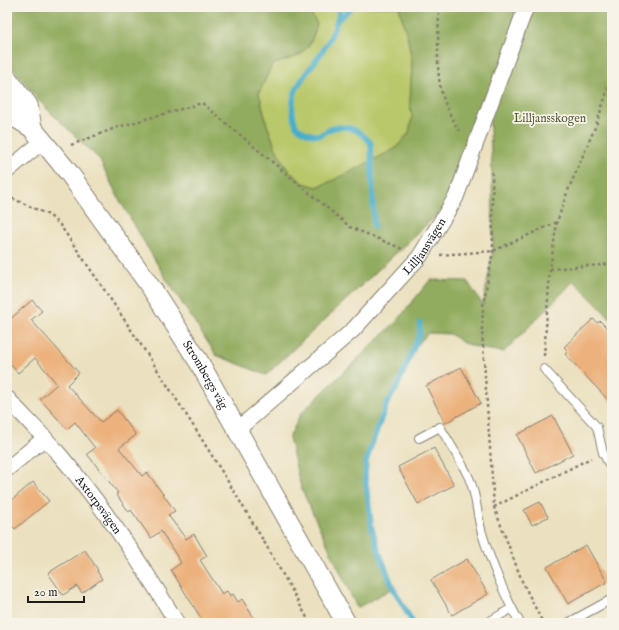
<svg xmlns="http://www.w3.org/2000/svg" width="619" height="630" viewBox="0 0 619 630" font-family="'IM FELL English',serif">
  <rect width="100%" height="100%" fill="#f7f3e8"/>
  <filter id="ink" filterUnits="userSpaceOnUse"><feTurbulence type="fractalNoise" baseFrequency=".025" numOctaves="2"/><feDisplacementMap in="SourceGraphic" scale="8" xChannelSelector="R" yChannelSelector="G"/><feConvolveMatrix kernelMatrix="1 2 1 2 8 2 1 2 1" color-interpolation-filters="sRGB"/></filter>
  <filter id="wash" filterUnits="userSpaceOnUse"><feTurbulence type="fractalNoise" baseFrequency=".012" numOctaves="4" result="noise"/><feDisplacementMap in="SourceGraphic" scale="16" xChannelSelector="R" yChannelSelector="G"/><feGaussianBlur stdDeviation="0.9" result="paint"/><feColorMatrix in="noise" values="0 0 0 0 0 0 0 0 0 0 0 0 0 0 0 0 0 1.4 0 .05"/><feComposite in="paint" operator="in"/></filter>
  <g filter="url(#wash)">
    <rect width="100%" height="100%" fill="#ebe1c0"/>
    <path fill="#b9c86b" stroke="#6a7244" d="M307,7H399L408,39L412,62L410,104L412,118L409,133L395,149L332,181L317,187L303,183L287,169L276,149L267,125L259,93L272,65L301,55L317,24Z"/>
    <path fill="#92ac5f" stroke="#57643e" d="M7,7H307L317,24C309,55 301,55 272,65L259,93L267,125L276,149L287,169L303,183L317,187L332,181L395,149L409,133L412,118L410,104L412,62L408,39L399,7H612V320L574,281L504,352L483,349L463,343L450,334L428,333L413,350L397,387L387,403L366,462L365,477L372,529L393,588L357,608L301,488L289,438L301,413L396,322L430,280L467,281L483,305L493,250L492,172L489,110L456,197L266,375L216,355L163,274L119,199L99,159L40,102L7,60Z"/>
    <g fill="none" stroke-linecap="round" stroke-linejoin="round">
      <path stroke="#4aaeca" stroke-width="5.5" d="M340,7C338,23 331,38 322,52C313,66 298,80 294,96C291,106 293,117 296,126C303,131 310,136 319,135C324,134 328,130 333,128C349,124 361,131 371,143L374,227
        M338,20L352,7
        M413,623L393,588L378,549L372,529L365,477L366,462L371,446L387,403L397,387L420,333V323"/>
    </g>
    <g id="blocks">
      <path fill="#ecb17c" d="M32,300L42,311L31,320L79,373L67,385L101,422L117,410L136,435L119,448L142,476L147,472L175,511L168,515L186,539L194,534L207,556L200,560L222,594L227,591L230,596L233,594L238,602L242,599L257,623H204L171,570L181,563L161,531L151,538L131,510L129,512L116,494L118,493L87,454L95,448L75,422L67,429L40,399L57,384L35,358L18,373L7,361V322Z
        M593,319L598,323L600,321L612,333V404L565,354L568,351L564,347Z
        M461,367L481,403L445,423L426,386Z
        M553,416L573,454L536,473L517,435Z
        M434,448L454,485L418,504L398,467Z
        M33,482L49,501L15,529L7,519V504Z
        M540,502L548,517L532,525L524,510Z
        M586,545L607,582L568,604L547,567Z
        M85,550L98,570L97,571L102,579L82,593L77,586L63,595L48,573Z
        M467,559L488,594L452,615L431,580Z"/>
    </g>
  </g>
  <g filter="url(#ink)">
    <use href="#blocks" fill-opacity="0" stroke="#847e6e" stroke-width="1"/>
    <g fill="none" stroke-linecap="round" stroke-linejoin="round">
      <g stroke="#847e6e" stroke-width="10">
        <path id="service" d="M544,369L597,427L603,453L612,470
          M419,438L440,427C450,444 462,462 470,480C477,498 477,516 482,533C490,560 506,599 520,623
          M487,623L512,608
          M568,623L612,599"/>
      </g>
      <g stroke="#847e6e" stroke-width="17">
        <g id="minor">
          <path d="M7,171L43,141"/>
          <path id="s1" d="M7,398C24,417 42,434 59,454C103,506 142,564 177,623"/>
          <path id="s2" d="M238,429L353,330L420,256L456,197L526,7"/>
          <path d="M7,469L45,438"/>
        </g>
      </g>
      <g stroke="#847e6e" stroke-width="21">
        <g id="tertiary">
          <path d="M7,78L28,105L32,128"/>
          <path id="s3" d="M7,107L16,118L32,128L69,173L152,289L199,362L346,623"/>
        </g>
      </g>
      <path stroke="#847e6e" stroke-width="2.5" stroke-dasharray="3 3" stroke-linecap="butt" d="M439,7C439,33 435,69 442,94C446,107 452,119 459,131
        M71,145L118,127L202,103L350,227L405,250
        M492,172L493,251L483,306L482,331L494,507L522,581L543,623
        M7,196L49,215L60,225C149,354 235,486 310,623
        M440,255L493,251L557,222
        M550,269L612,264
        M544,356L550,269L557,222L567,193L596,125L612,77
        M494,507L591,458"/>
      <use href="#service" stroke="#fff" stroke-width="8"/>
      <use href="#minor" stroke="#fff" stroke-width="15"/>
      <use href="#tertiary" stroke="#fff" stroke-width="19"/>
    </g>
  </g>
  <g text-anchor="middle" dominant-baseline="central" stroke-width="3.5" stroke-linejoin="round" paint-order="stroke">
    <g font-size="12" fill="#535838" stroke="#f7f3e8">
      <text x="550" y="118">Lilljansskogen</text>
    </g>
    <g font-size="12" fill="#1c1c1c" stroke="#f7f3e8">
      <text stroke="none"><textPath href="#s2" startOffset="262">Lilljansvägen</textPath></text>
      <text stroke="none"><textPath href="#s3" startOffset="335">Strombergs väg</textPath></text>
      <text stroke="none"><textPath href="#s1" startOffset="141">Axtorpsvägen</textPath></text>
    </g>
  </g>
  <rect width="619" height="630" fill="none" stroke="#f7f3e8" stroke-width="24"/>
  <path d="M28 596v6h56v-6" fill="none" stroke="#1c1c1c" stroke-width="2"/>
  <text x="34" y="596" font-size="12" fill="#1c1c1c" stroke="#f7f3e8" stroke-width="3" paint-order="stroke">20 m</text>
</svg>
